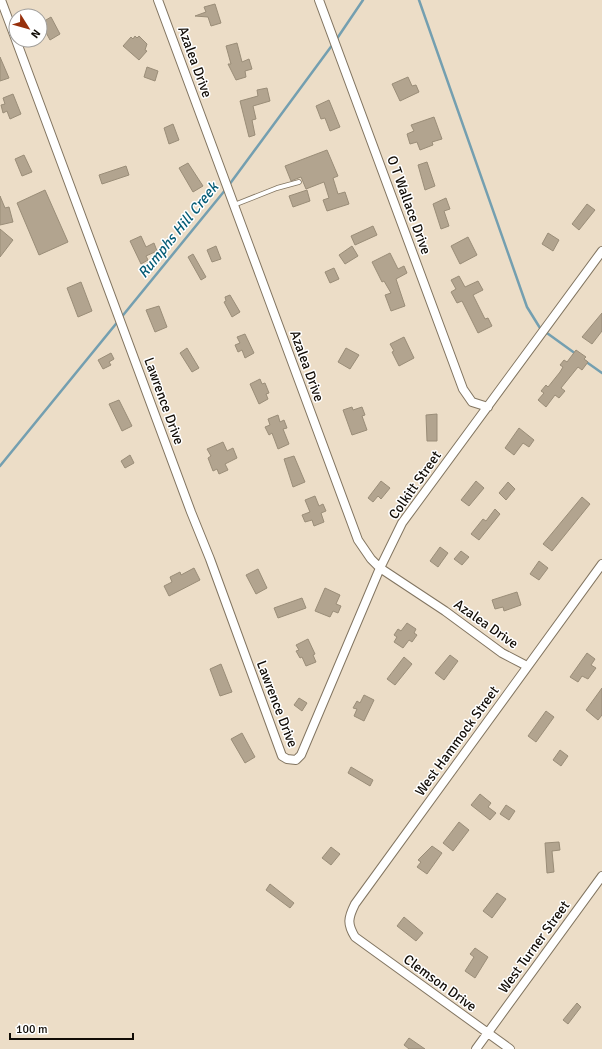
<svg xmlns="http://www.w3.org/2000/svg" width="602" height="1049" viewBox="0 0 602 1049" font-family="Signika,sans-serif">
  <rect width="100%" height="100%" fill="#ecddc7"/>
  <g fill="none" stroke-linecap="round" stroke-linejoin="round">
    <path stroke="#749fb0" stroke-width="2.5" d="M419,0L527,307L540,328L576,354
      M336,40L363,0
      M229,185L333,44
      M585,361L602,373
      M0,466L226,189"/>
  </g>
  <path fill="#b2a48f" stroke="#9a8d78" d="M215,4L221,23L211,26L208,17L195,16L206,12L204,7Z
    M51,17L60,34L50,40L41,23Z
    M135,36L137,38L139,36L147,44L145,50L147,51L139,60L123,46L131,37L133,39Z
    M237,43L242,62L249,59L252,69L245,71L246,77L236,80L228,64H231L226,46Z
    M0,57L9,78L0,81Z
    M147,67L158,71L155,81L144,77Z
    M408,77L412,86L416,85L419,92L400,101L392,84Z
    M267,88L270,101L253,106L256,119L252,120L255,135L249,137L240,101L258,96L257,90Z
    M13,94L21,114L10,119L7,111L3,113L1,105L5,104L3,98Z
    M329,100L340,127L330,131L325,118L321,119L316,106Z
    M434,117L442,139L432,142L433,145L420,150L417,142L410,144L407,134L414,131L411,125Z
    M173,124L179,140L169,144L164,128Z
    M327,150L338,176L333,178L338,194L345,192L349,204L327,211L323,200L329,198L324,182L306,189L301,177L291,181L285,166Z
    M24,155L32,172L22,176L15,159Z
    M427,162L435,186L425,190L418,165Z
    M188,163L203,186L193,192L179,168Z
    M126,166L129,175L102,184L99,175Z
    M45,190L68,242L39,255L17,203Z
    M307,190L310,201L293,207L289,196Z
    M0,196L5,208L9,207L13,222L0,225Z
    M446,198L450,209L444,211L449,226L441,229L433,204Z
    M587,204L595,210L579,230L572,224Z
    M373,226L377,235L355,245L351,236Z
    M0,229L13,240L0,257Z
    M548,233L559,240L553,251L542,244Z
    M141,236L146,247L154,243L157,251L146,256L148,260L141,264L130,241Z
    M468,237L477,255L460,264L451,246Z
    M216,246L221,259L212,262L207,250Z
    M352,246L358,256L345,264L339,255Z
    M390,253L398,269L404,266L407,273L396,279L405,306L391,311L385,295L391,293L384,281L382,282L372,262Z
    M193,254L206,277L201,280L188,257Z
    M334,268L339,279L330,283L325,272Z
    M459,276L465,287L478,281L483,290L473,295L485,319L488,318L492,326L478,333L462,301L457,303L451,292L456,289L451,280Z
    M81,282L92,311L78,317L67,288Z
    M230,295L240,312L232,317L224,302L226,301L225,297Z
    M159,306L167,327L155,332L146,310Z
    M602,313V331L592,344L582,337Z
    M245,334L254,353L245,358L242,350L238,352L235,345L240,343L237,337Z
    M404,337L414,358L399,366L392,352L394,351L390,344Z
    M187,348L199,368L192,372L180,353Z
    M346,348L359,355L350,369L338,362Z
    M576,350L586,357L584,359L588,362L582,370L578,367L561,388L565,391L559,398L555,395L546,407L538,400L544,393L541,391L546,385L548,387L560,372L563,367L560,365L564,360L567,362Z
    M111,353L114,359L109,362L111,365L103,369L98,360Z
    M260,379L262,384L265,383L269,393L266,394L268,399L259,404L250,384Z
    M119,400L132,426L122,431L109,404Z
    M352,407L353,410L362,407L365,415L362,416L367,430L352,435L343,410Z
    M437,414V441H427L426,415Z
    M278,415L280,422L284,420L287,428L283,429L289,444L278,449L272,433L269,435L265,427L270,425L268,419Z
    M519,428L534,440L529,447L523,443L514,455L505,448Z
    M223,442L227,451L233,448L237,458L225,464L228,470L219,474L217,469L213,471L208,458L211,456L207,449Z
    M130,455L134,463L125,468L121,461Z
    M294,456L305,482L293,487L284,459Z
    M381,481L390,488L381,499L378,496L373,502L368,498Z
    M476,481L484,488L469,506L461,500Z
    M508,482L515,489L506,500L499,493Z
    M315,496L319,506L323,504L326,511L321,513L324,522L314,526L312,520L305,522L302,515L310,512L305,500Z
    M582,497L590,504L552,551L543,544Z
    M495,509L500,514L479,540L471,534L483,519L486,521Z
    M440,547L448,553L438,567L430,561Z
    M461,551L469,557L462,565L454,559Z
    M539,561L548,568L539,580L530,574Z
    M194,568L200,580L169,596L164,586L172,582L170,577L180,572L181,575Z
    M258,569L267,588L256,594L246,575Z
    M325,588L340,595L336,604L341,606L338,613L333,611L330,617L315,611Z
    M517,592L521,605L504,611L503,607L495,609L492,600Z
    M302,598L306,608L278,618L274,608Z
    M407,623L416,629L414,633L417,635L412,642L409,640L403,648L394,642L397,637L394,635L398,629L401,631Z
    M308,639L315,654L313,655L316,662L306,666L302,657L300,658L296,651L299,650L296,645Z
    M587,653L595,659L591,665L596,668L588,679L582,676L578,682L570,677Z
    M450,655L458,661L444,680L435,673Z
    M404,657L412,664L395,685L387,679Z
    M221,664L232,692L220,696L210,669Z
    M602,688V715L598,720L586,710Z
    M364,695L374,700L364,721L354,716L357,709L353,708L357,701L360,703Z
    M299,698L307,703L302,711L294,705Z
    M546,711L554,717L536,742L528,736Z
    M242,733L255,757L245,763L231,739Z
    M560,750L568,756L561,766L553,760Z
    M351,767L373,780L370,786L348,773Z
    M480,794L491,803L488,807L496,813L490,820L471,805Z
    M506,805L515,811L509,820L500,814Z
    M459,822L469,830L453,851L443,843Z
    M559,842L560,850L552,851L554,872L547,873L545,843Z
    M432,846L442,853L427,874L417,867L421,862L418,860Z
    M331,847L340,854L331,865L322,858Z
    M270,884L294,903L290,908L266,890Z
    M497,893L506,899L492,918L483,911Z
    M404,917L423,933L416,941L397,926Z
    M475,948L488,957L475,978L465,971L474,957L470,954Z
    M577,1003L581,1007L568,1024L563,1020Z
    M409,1038L425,1049H409L404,1045Z"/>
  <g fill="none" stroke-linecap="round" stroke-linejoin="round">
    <g stroke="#827561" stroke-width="5.5">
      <path id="lane" d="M234,205L277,188L299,182"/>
    </g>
    <g stroke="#827561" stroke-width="10">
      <path id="street" d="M1,0L16,40
        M158,0L358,540L371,559L380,568L445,611L502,653L527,666
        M319,0L463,389L472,402L488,407
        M16,40L191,512L210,559L282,756L287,759L296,760L301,755L380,568L402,523L602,251
        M476,1049L602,876
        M510,1049L355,937C347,924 348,918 355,904L602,564"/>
    </g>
    <use href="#lane" stroke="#fff" stroke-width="4"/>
    <use href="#street" stroke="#fff" stroke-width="8"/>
  </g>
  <g text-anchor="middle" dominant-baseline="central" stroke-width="3" stroke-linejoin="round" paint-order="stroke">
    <g font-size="14" fill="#110c06" stroke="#fff">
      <text transform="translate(195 62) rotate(70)">Azalea Drive</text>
      <text transform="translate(409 205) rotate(70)">O T Wallace Drive</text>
      <text transform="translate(307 366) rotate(70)">Azalea Drive</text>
      <text transform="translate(164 401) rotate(70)">Lawrence Drive</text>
      <text transform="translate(415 485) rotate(-55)">Colkitt Street</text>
      <text transform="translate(486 624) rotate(35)">Azalea Drive</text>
      <text transform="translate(277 704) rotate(69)">Lawrence Drive</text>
      <text transform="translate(457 741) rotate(-54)">West Hammock Street</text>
      <text transform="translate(534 947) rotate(-54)">West Turner Street</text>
      <text transform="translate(440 983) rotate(36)">Clemson Drive</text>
    </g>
    <g font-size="15" font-style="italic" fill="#065d77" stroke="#fff">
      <text transform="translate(178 230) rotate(-51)">Rumphs Hill Creek</text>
    </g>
  </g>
  <g transform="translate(28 28) rotate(127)"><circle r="19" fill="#ffffff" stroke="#a09e9b"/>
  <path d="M0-3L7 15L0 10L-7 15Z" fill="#97300c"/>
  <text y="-6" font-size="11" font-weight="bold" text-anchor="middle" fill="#110c06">N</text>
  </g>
  <path d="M10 1033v6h123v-6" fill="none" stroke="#110c06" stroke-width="2"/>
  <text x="16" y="1033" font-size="12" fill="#110c06" stroke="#ffffff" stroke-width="3" paint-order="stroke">100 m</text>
</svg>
